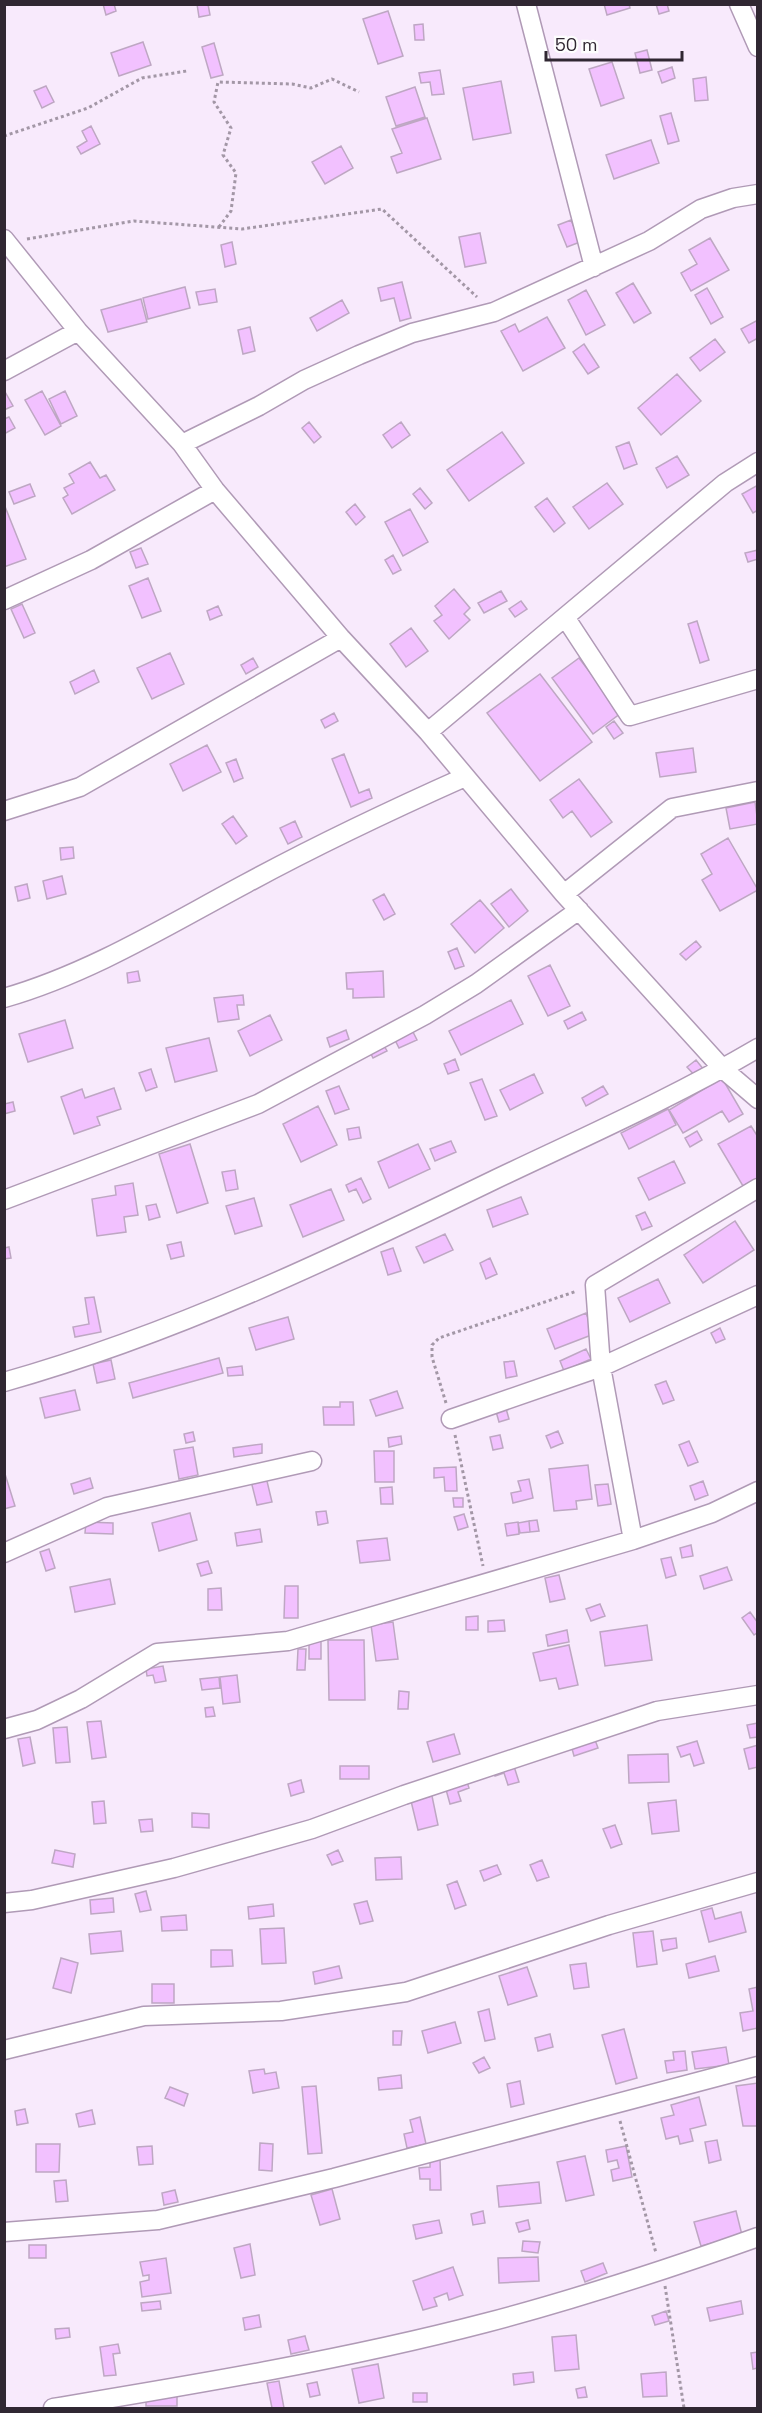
<svg xmlns="http://www.w3.org/2000/svg" width="762" height="2413" viewBox="0 0 762 2413" font-family="'Space Grotesk',sans-serif">
  <rect width="100%" height="100%" fill="#f8eafc"/>
  <path fill="#f2c1ff" stroke="#bea7c3" stroke-width="1.5" d="M103,4H114L116,11L106,15Z
    M197,4H208L210,15L199,17Z
    M604,4H629L630,8L607,15Z
    M656,4H667L669,11L659,14Z
    M388,11L403,56L378,64L363,19Z
    M423,24L424,40H415L414,25Z
    M143,42L151,65L119,76L111,53Z
    M214,43L223,75L211,78L202,47Z
    M647,50L652,70L640,73L635,53Z
    M612,62L624,98L601,106L589,69Z
    M672,67L675,78L662,83L658,72Z
    M440,70L444,94L432,95L430,82L421,83L419,73Z
    M706,77L708,100L695,101L693,79Z
    M501,81L511,133L473,140L463,88Z
    M46,86L54,102L42,108L34,91Z
    M415,87L425,117L396,126L386,97Z
    M671,113L679,141L668,144L660,116Z
    M427,118L441,159L397,173L391,157L402,153L392,129Z
    M91,126L100,144L81,154L77,147L87,141L82,131Z
    M651,140L659,163L614,179L606,155Z
    M341,146L353,168L325,184L312,162Z
    M571,220L580,242L567,247L558,225Z
    M480,233L486,263L465,267L459,237Z
    M710,238L729,270L691,291L681,273L697,264L689,250Z
    M232,242L236,264L225,267L221,245Z
    M402,282L411,318L400,321L394,298L381,301L378,288Z
    M633,283L651,313L634,323L616,293Z
    M185,287L190,308L148,319L143,298Z
    M707,288L723,317L711,324L695,295Z
    M215,289L217,302L199,305L196,292Z
    M586,290L605,325L586,335L568,300Z
    M141,299L147,322L108,332L101,310Z
    M342,300L349,313L317,331L310,318Z
    M547,317L565,348L523,371L501,331L515,324L519,332Z
    M758,320V338L749,343L741,329Z
    M250,327L255,351L243,354L238,330Z
    M715,339L725,352L700,371L690,358Z
    M584,344L599,367L588,374L573,352Z
    M677,374L701,401L661,435L638,408Z
    M4,390L13,406L4,410Z
    M42,391L61,426L45,435L25,400Z
    M65,391L77,416L61,424L49,399Z
    M9,417L15,428L4,434V419Z
    M309,422L321,437L314,443L302,428Z
    M401,422L410,435L392,448L383,435Z
    M502,432L524,463L469,501L447,470Z
    M629,442L637,464L624,469L616,447Z
    M677,456L689,475L667,488L656,468Z
    M90,462L100,478L106,475L115,490L72,514L63,498L68,495L64,488L74,483L69,474Z
    M607,483L623,504L589,529L573,507Z
    M30,484L35,496L14,504L9,492Z
    M758,485V510L753,513L742,494Z
    M420,488L432,503L425,509L413,494Z
    M547,498L565,523L554,532L535,507Z
    M4,504L26,559L4,567Z
    M355,504L365,517L356,525L346,512Z
    M410,509L428,542L403,556L385,522Z
    M141,548L148,564L136,568L130,552Z
    M758,550V559L748,562L745,553Z
    M393,555L401,570L393,574L385,560Z
    M148,578L161,611L142,618L129,586Z
    M454,589L470,608L464,614L470,620L449,639L434,621L442,615L435,606Z
    M501,591L507,601L484,613L478,603Z
    M521,601L527,609L515,617L509,609Z
    M22,604L35,633L24,638L11,609Z
    M218,606L222,615L210,620L207,611Z
    M697,621L709,660L700,663L688,624Z
    M411,628L428,651L406,667L390,644Z
    M170,653L184,684L152,699L137,668Z
    M253,658L258,667L246,674L241,665Z
    M579,658L621,713L593,734L552,678Z
    M94,670L99,682L75,694L70,682Z
    M540,674L592,742L540,781L487,713Z
    M334,713L338,721L325,728L321,720Z
    M614,721L623,733L614,739L606,727Z
    M207,745L221,772L183,791L170,764Z
    M693,748L696,772L660,777L656,753Z
    M344,754L359,793L369,789L372,798L351,807L332,759Z
    M236,759L243,778L234,782L226,763Z
    M579,779L612,822L591,837L572,811L563,818L550,800Z
    M755,802L758,824L730,829L726,808Z
    M233,816L247,836L236,844L222,824Z
    M295,821L302,837L288,844L280,828Z
    M728,838L758,890L720,911L702,880L712,874L701,854Z
    M73,847L74,858L61,860L60,848Z
    M62,876L66,894L47,899L43,881Z
    M27,884L30,898L18,901L15,887Z
    M511,889L528,911L509,927L491,904Z
    M384,894L395,914L384,920L373,900Z
    M480,900L504,928L475,953L451,924Z
    M696,941L701,947L686,960L680,954Z
    M457,948L464,966L455,969L448,952Z
    M550,965L570,1006L548,1016L528,976Z
    M138,971L140,981L128,983L127,973Z
    M383,971L384,997L353,998V989H347L346,973Z
    M243,995L244,1005H237L239,1019L218,1022L214,998Z
    M511,1000L523,1024L461,1055L449,1031Z
    M582,1012L586,1020L568,1029L564,1021Z
    M270,1015L282,1040L250,1056L238,1031Z
    M65,1020L73,1048L28,1062L19,1034Z
    M346,1030L349,1039L330,1047L327,1038Z
    M412,1030L417,1040L399,1048L394,1038Z
    M209,1038L217,1071L175,1082L166,1048Z
    M382,1042L387,1051L373,1058L368,1048Z
    M455,1059L459,1070L448,1074L444,1064Z
    M696,1060L704,1070L696,1077L687,1067Z
    M151,1069L157,1087L146,1091L139,1073Z
    M534,1074L543,1093L510,1110L500,1090Z
    M722,1078L743,1114L729,1122L722,1111L683,1133L669,1110Z
    M482,1079L497,1116L485,1120L470,1083Z
    M339,1086L349,1109L335,1114L326,1091Z
    M603,1086L608,1094L586,1106L582,1098Z
    M114,1088L121,1109L97,1117L100,1125L74,1134L61,1097L82,1089L85,1098Z
    M13,1102L15,1111L4,1114V1104Z
    M318,1106L337,1145L301,1162L283,1124Z
    M668,1109L676,1125L629,1149L621,1133Z
    M751,1126L758,1137V1178L743,1186L718,1144Z
    M359,1127L361,1138L349,1140L347,1129Z
    M697,1131L702,1140L690,1147L685,1138Z
    M451,1141L456,1152L435,1161L430,1149Z
    M190,1144L208,1203L177,1213L159,1154Z
    M418,1144L430,1169L389,1188L378,1162Z
    M674,1161L685,1183L649,1200L638,1178Z
    M235,1170L238,1189L226,1191L222,1172Z
    M361,1178L371,1199L363,1203L356,1189L349,1192L346,1185Z
    M133,1183L138,1215L124,1217L126,1232L97,1236L92,1199L116,1195L115,1186Z
    M331,1189L344,1220L303,1237L290,1205Z
    M521,1197L528,1214L493,1227L487,1210Z
    M254,1198L262,1226L235,1234L226,1206Z
    M156,1204L160,1217L149,1220L146,1206Z
    M645,1212L652,1226L642,1230L636,1216Z
    M735,1221L754,1250L703,1283L684,1255Z
    M445,1234L453,1250L424,1263L416,1247Z
    M181,1242L184,1256L171,1259L167,1245Z
    M9,1247L11,1258L4,1259V1248Z
    M393,1248L401,1271L388,1275L381,1252Z
    M490,1258L497,1274L486,1279L480,1263Z
    M658,1279L670,1303L630,1322L618,1298Z
    M94,1297L101,1332L75,1337L73,1327L89,1324L85,1298Z
    M586,1313L594,1334L555,1349L547,1329Z
    M288,1317L294,1339L256,1350L249,1328Z
    M720,1328L725,1339L716,1343L711,1333Z
    M586,1349L591,1359L564,1371L560,1361Z
    M219,1358L223,1373L133,1398L129,1383Z
    M111,1360L115,1379L97,1383L93,1364Z
    M514,1361L517,1376L506,1378L504,1362Z
    M242,1366L243,1375L228,1376L227,1368Z
    M666,1381L674,1400L663,1404L655,1385Z
    M75,1390L80,1410L45,1418L40,1398Z
    M397,1391L403,1408L376,1416L370,1400Z
    M340,1402H353L354,1425H324L323,1407H340Z
    M505,1405L509,1419L499,1422L495,1408Z
    M558,1431L563,1443L551,1448L546,1436Z
    M193,1432L195,1441L186,1443L184,1434Z
    M500,1435L503,1448L493,1450L490,1437Z
    M401,1436L402,1444L389,1447L388,1438Z
    M689,1441L698,1462L688,1466L679,1445Z
    M262,1444V1453L234,1457L233,1448Z
    M193,1447L198,1475L179,1479L174,1450Z
    M374,1451H394V1482H375Z
    M588,1465L592,1499L576,1501L577,1509L554,1511L549,1469Z
    M456,1467L457,1491H445L444,1477L434,1478V1468Z
    M5,1474L15,1506L4,1509V1474Z
    M266,1477L272,1502L257,1505L251,1481Z
    M90,1478L93,1488L74,1494L71,1484Z
    M529,1479L533,1498L513,1503L511,1493L521,1491L518,1481Z
    M703,1481L708,1495L695,1500L690,1486Z
    M608,1484L611,1504L598,1506L595,1485Z
    M392,1487L393,1504H381L380,1488Z
    M453,1498H463V1507H454Z
    M326,1511L328,1523L318,1525L316,1512Z
    M190,1513L197,1540L159,1551L152,1523Z
    M464,1514L468,1527L458,1530L454,1517Z
    M537,1520L539,1531L530,1532L529,1521Z
    M529,1521L530,1532L520,1533L518,1523Z
    M86,1522L113,1523V1534L85,1533Z
    M518,1522L519,1534L507,1536L505,1524Z
    M260,1529L262,1542L237,1546L235,1533Z
    M387,1538L390,1560L360,1563L357,1541Z
    M691,1545L693,1556L682,1558L680,1548Z
    M49,1549L55,1568L46,1571L40,1552Z
    M671,1557L676,1575L666,1578L661,1559Z
    M208,1561L212,1573L201,1576L197,1564Z
    M727,1567L732,1580L704,1589L700,1576Z
    M559,1575L565,1599L550,1602L545,1578Z
    M110,1579L115,1604L75,1612L70,1587Z
    M285,1586H298V1618H284Z
    M221,1588L222,1610H208V1589Z
    M600,1604L605,1616L591,1621L586,1609Z
    M750,1612L758,1623V1632L754,1635L742,1618Z
    M478,1616V1630H466V1617Z
    M504,1620L505,1631L488,1632V1621Z
    M393,1622L398,1659L376,1661L371,1625Z
    M647,1625L652,1660L605,1666L600,1632Z
    M567,1630L569,1642L548,1646L546,1635Z
    M309,1637H321V1659H309Z
    M328,1640H364L365,1700H329Z
    M569,1645L578,1685L559,1689L556,1678L540,1681L533,1653Z
    M298,1649H306L305,1670H297Z
    M163,1666L166,1681L155,1683L153,1675L147,1676L146,1669Z
    M237,1675L240,1702L223,1704L220,1677Z
    M219,1677L220,1688L202,1690L200,1679Z
    M399,1691L409,1692L408,1709H398Z
    M213,1707L215,1716L206,1717L205,1708Z
    M101,1721L106,1757L92,1759L87,1722Z
    M758,1723V1737L750,1738L747,1725Z
    M67,1727L70,1762L56,1763L53,1728Z
    M454,1734L460,1754L433,1762L427,1742Z
    M30,1737L35,1763L23,1766L18,1739Z
    M594,1737L598,1748L574,1756L571,1745Z
    M697,1741L704,1763L694,1766L690,1754L681,1757L677,1747Z
    M758,1745V1767L749,1769L744,1749Z
    M668,1754L669,1782L629,1783L628,1755Z
    M512,1760L519,1782L508,1785L504,1773L495,1776L491,1766Z
    M340,1766H369V1779H340Z
    M466,1779L469,1788L458,1792L461,1801L450,1804L445,1786Z
    M301,1780L304,1792L291,1796L288,1784Z
    M432,1796L438,1825L418,1830L411,1801Z
    M676,1800L679,1831L652,1834L648,1803Z
    M104,1801L106,1823L94,1824L92,1802Z
    M192,1813L209,1814V1828L192,1827Z
    M152,1819L153,1831L141,1832L139,1820Z
    M615,1825L622,1844L611,1848L603,1829Z
    M55,1850L75,1854L73,1867L52,1863Z
    M338,1850L343,1861L332,1865L327,1855Z
    M401,1857L402,1879L376,1880L375,1858Z
    M542,1860L549,1877L537,1881L530,1865Z
    M497,1865L501,1874L484,1881L480,1871Z
    M457,1881L466,1905L455,1909L447,1885Z
    M146,1891L151,1910L140,1912L135,1894Z
    M113,1898L114,1912L91,1914L90,1900Z
    M367,1901L373,1921L360,1924L354,1904Z
    M273,1904L274,1916L249,1919L248,1907Z
    M712,1908L715,1919L741,1912L746,1932L709,1942L701,1911Z
    M186,1915L187,1930L162,1931L161,1917Z
    M284,1928L286,1963L262,1964L260,1929Z
    M121,1931L123,1951L91,1954L89,1934Z
    M653,1931L657,1964L637,1967L633,1933Z
    M676,1938L677,1948L663,1951L661,1940Z
    M211,1950H232L233,1966L211,1967Z
    M715,1956L719,1971L689,1978L686,1964Z
    M61,1958L78,1963L71,1993L53,1988Z
    M586,1963L589,1987L574,1989L570,1965Z
    M339,1966L342,1978L315,1984L313,1972Z
    M527,1967L537,1996L508,2005L499,1976Z
    M152,1984H174V2003H152Z
    M758,1987V2028L743,2031L740,2013L753,2011L749,1989Z
    M489,2009L495,2039L485,2041L478,2012Z
    M455,2022L461,2043L428,2053L422,2031Z
    M624,2029L637,2078L616,2084L602,2035Z
    M393,2031H402L401,2045H393Z
    M550,2034L553,2047L538,2051L535,2038Z
    M726,2047L729,2065L695,2069L692,2052Z
    M685,2051L687,2070L667,2073L665,2061L674,2060L673,2052Z
    M484,2057L490,2068L479,2073L473,2063Z
    M264,2069L265,2074L276,2072L279,2088L253,2093L249,2071Z
    M401,2075L402,2088L379,2090L378,2078Z
    M520,2081L524,2104L511,2107L507,2084Z
    M758,2083V2126H743L736,2086Z
    M316,2086L322,2153L308,2154L302,2087Z
    M170,2087L188,2094L184,2106L165,2098Z
    M699,2097L706,2125L690,2129L693,2141L680,2144L678,2136L666,2139L661,2118L674,2115L671,2105Z
    M25,2109L28,2123L17,2125L15,2111Z
    M92,2110L95,2124L79,2127L76,2114Z
    M420,2117L426,2144L407,2148L404,2134L413,2132L410,2120Z
    M717,2140L721,2160L709,2163L705,2142Z
    M260,2143L273,2144L272,2171L259,2170Z
    M36,2144H60L59,2172H36Z
    M152,2146L153,2164L139,2165L137,2147Z
    M626,2146L632,2177L613,2181L611,2170L619,2168L617,2160L608,2162L606,2150Z
    M585,2156L594,2195L566,2201L557,2162Z
    M430,2159H440L441,2190H430V2179H420L419,2168L430,2167Z
    M66,2180L68,2201L56,2202L54,2181Z
    M539,2182L541,2203L499,2207L497,2186Z
    M332,2189L340,2219L320,2225L311,2195Z
    M175,2190L178,2202L164,2205L162,2193Z
    M483,2211L485,2223L473,2225L471,2214Z
    M736,2211L742,2235L701,2246L694,2222Z
    M439,2220L442,2233L416,2239L413,2225Z
    M528,2220L530,2229L519,2232L516,2223Z
    M523,2241L540,2242L538,2253L522,2251Z
    M250,2244L255,2275L241,2278L234,2248Z
    M29,2245H46V2258H29Z
    M538,2257L539,2281L499,2283L498,2258Z
    M166,2258L171,2293L142,2297L140,2282L149,2280V2275L143,2276L140,2262Z
    M603,2263L607,2273L585,2282L581,2271Z
    M453,2267L463,2295L449,2300L447,2293L434,2298L437,2306L423,2310L413,2281Z
    M160,2301L161,2309L142,2311L141,2303Z
    M741,2301L743,2314L710,2321L707,2308Z
    M666,2311L669,2321L655,2325L652,2316Z
    M259,2315L261,2327L245,2330L243,2318Z
    M69,2328L70,2337L56,2339L55,2329Z
    M576,2335L579,2369L555,2371L552,2337Z
    M305,2336L309,2350L291,2354L288,2340Z
    M118,2344L120,2353L113,2354L116,2375L104,2376L100,2347Z
    M758,2352V2368L753,2369L751,2353Z
    M378,2364L384,2398L359,2403L352,2369Z
    M533,2372L534,2382L514,2385L513,2374Z
    M666,2372L667,2396L643,2397L641,2374Z
    M279,2381L284,2408H272L267,2383Z
    M317,2382L320,2395L310,2397L307,2384Z
    M585,2387L587,2397L578,2398L576,2389Z
    M413,2393H427V2402H413Z
    M146,2394H177V2406H146Z"/>
  <g fill="none" stroke-linecap="round" stroke-linejoin="round">
    <g stroke="#b09ab6" stroke-width="21">
      <path id="street" d="M526,4L594,267
        M739,4L758,47
        M4,239L78,331L182,444L215,490L341,638L428,732L564,894L723,1069L758,1099
        M4,371L78,331
        M182,444L259,406L304,380L359,355L412,333L494,312L649,241L701,209L733,198L758,194
        M4,600L91,560L215,490
        M565,617L725,483L758,462
        M428,732L565,617L630,716L758,679
        M4,811L80,787L341,638
        M564,894L672,808L758,791
        M4,998C91,973 168,925 247,883C319,844 391,810 465,777
        M4,1200L258,1104L425,1015L476,984L579,910
        M4,1382C175,1334 335,1257 494,1180C582,1138 673,1098 758,1048
        M451,1419L601,1367L758,1295
        M633,1540L601,1367L595,1285L758,1188
        M4,1553L107,1507L312,1461
        M4,1729L37,1720L81,1699L157,1653L288,1641L633,1540L712,1513L758,1491
        M4,1903L32,1900L174,1868L312,1829L404,1795L657,1711L758,1695
        M4,2050L144,2016L281,2011L406,1992L609,1925L758,1882
        M4,2232L158,2220L334,2178L758,2066
        M53,2408C197,2384 343,2360 485,2323C577,2299 668,2269 758,2237"/>
    </g>
    <path stroke="#a397a6" stroke-width="3" stroke-dasharray="3 3" stroke-linecap="butt" d="M4,136L88,108L142,78L187,71
      M219,227L231,211L236,173L223,155L231,128L214,102L218,82L292,84L311,88L332,79L359,92
      M27,239L134,221L242,229L382,209L477,297
      M446,1403L432,1357V1345L439,1338L577,1291
      M455,1435L483,1566
      M620,2121L656,2253
      M665,2286L684,2408"/>
    <use href="#street" stroke="#fff" stroke-width="18"/>
  </g>
  <rect width="762" height="2413" fill="none" stroke="#302732" stroke-width="12"/>
  <path d="M546 51v9h136v-9" fill="none" stroke="#302732" stroke-width="3"/>
  <text x="555" y="51" font-size="18" fill="#302732" stroke="#fdfdfd" stroke-width="4.5" paint-order="stroke">50 m</text>
</svg>
